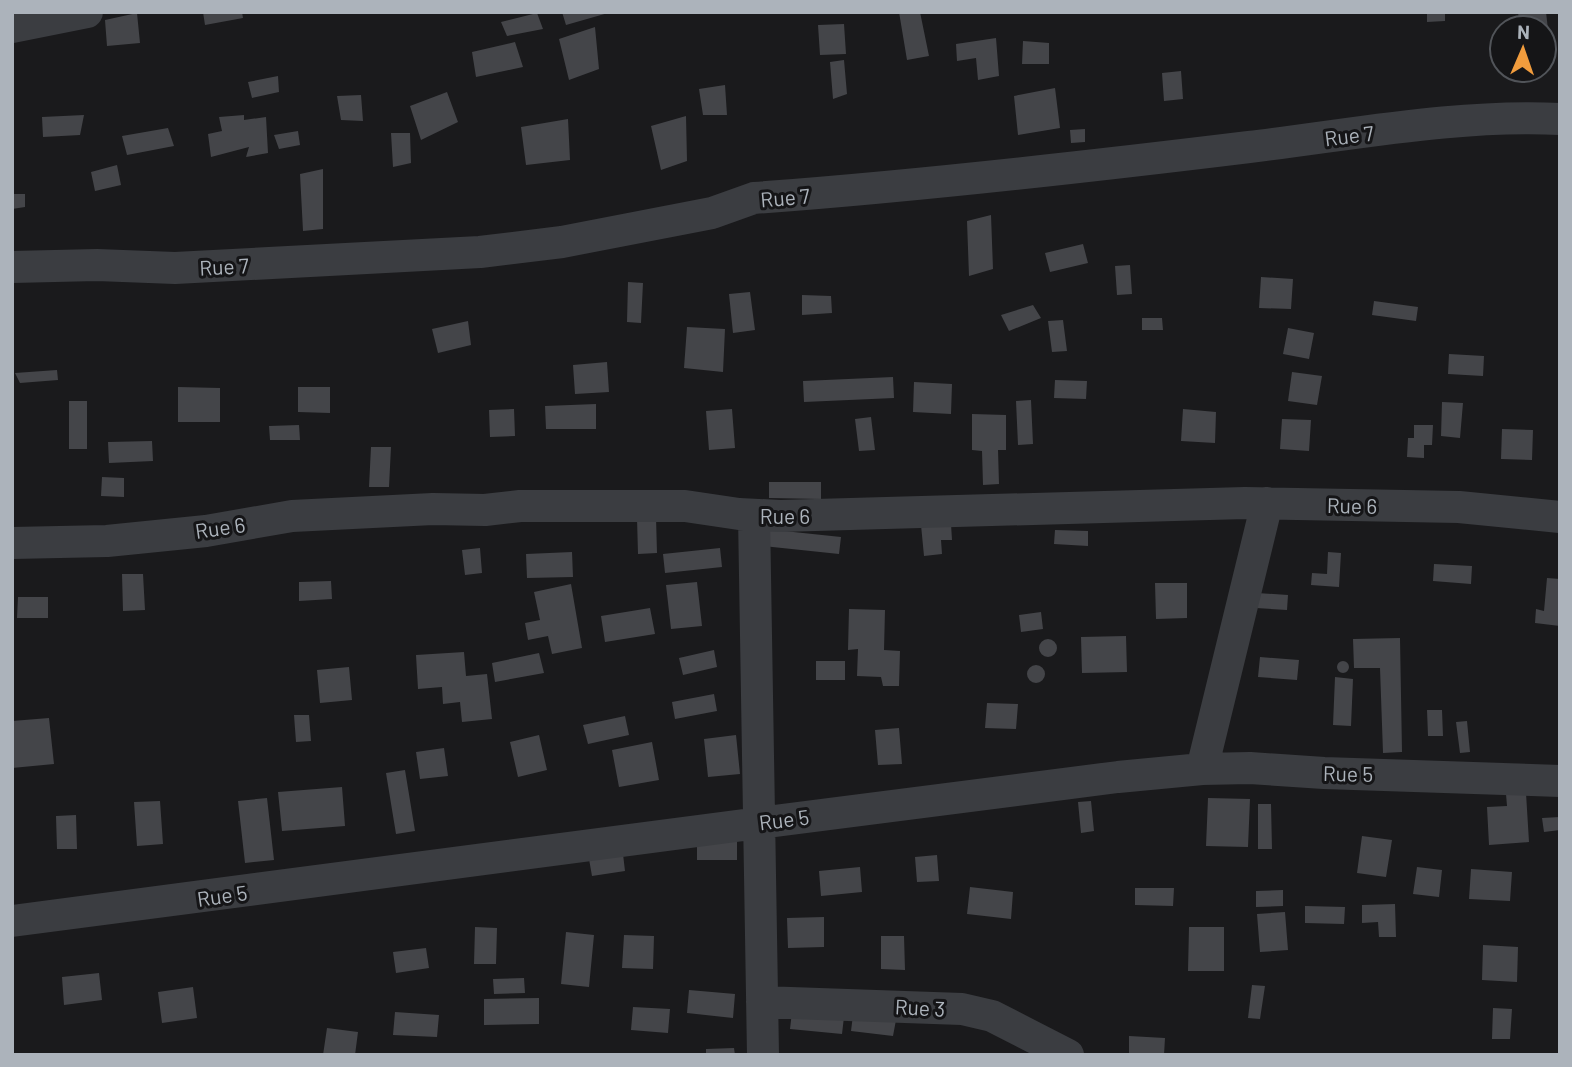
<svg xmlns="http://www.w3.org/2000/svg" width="1572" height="1067" viewBox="0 0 1572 1067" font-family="Barlow,sans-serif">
  <rect width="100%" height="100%" fill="#1a1a1c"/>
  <path fill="#444549" d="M203,12H242L243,18L205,25Z
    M562,12H608V13L566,25Z
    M899,12H920L929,56L907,60Z
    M1427,12H1445V21L1427,22Z
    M1518,12H1546L1552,64L1544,65V28H1520Z
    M137,13L140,43L107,46L105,20Z
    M537,13L543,29L507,36L501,22Z
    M844,24L846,54L820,55L818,25Z
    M595,27L599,69L569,80L559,39Z
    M996,38L999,76L978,80L976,58L957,61L956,44Z
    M1023,41L1049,43V64H1022Z
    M515,42L523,67L476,77L472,52Z
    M844,60L847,94L833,99L830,62Z
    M1181,71L1183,99L1164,101L1162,73Z
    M278,76L279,92L252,98L248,82Z
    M725,85L727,115H703L699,89Z
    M1055,88L1060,128L1018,135L1014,96Z
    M447,92L458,122L421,140L410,106Z
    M361,95L363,121L341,120L337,96Z
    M84,115L80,135L43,137L42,117Z
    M244,115V120L266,117L268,153L246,157L249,147L211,157L208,134L222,131L219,117Z
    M686,116L687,161L661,170L651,126Z
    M568,119L570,160L526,165L521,127Z
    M168,128L174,146L127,155L122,136Z
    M1085,129V142L1071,143L1070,130Z
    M298,131L300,145L279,149L274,135Z
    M391,133H410L411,163L393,167Z
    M117,165L121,185L95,191L91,172Z
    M323,169V229L303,231L300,174Z
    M12,194H25V207L12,209Z
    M991,215L993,269L969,276L967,221Z
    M1083,244L1088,263L1050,272L1045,253Z
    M1130,265L1132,294L1117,295L1115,266Z
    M1261,277L1293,279L1291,309L1259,308Z
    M628,282L643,283L641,323L627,322Z
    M750,292L755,330L733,333L729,294Z
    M802,295L831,296L832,313L802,315Z
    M1374,301L1418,307L1416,321L1372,315Z
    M1033,305L1041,318L1009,331L1001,315Z
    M1142,318H1162L1163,330H1142Z
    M1063,320L1067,351L1052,352L1048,321Z
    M468,321L471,345L438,353L432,329Z
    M687,327L725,329L723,372L684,368Z
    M1288,328L1314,333L1309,359L1283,354Z
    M1449,354L1484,356L1483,376L1448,374Z
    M607,362L609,392L575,394L573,365Z
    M57,370L58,380L20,383L15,373Z
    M1292,372L1322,376L1317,405L1288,401Z
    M893,377L894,398L804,402L803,381Z
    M1055,380L1087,381L1086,399L1054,398Z
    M914,382L952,384L951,414L913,412Z
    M178,387L220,388V422H178Z
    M298,387H330V413L298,412Z
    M1031,400L1033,444L1018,445L1016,401Z
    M69,401H87V449H69Z
    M1442,402L1463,403L1460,438L1441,436Z
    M596,404V429H546L545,406Z
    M514,409L515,436L490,437L489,410Z
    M732,409L735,448L709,450L706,411Z
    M1183,409L1216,412L1215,443L1181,441Z
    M972,414L1006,415V450H998L999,484L983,485L982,451L972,450Z
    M871,417L875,450L859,451L855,419Z
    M1282,419L1311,420L1309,451L1280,449Z
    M299,425L300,440H270L269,426Z
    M1414,425H1433L1432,445H1424V458L1407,457L1408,438H1414Z
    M1502,429L1533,430L1532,460L1501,459Z
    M152,441L153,461L109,463L108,442Z
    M371,447H391L389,487H369Z
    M102,477L124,478V497L101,496Z
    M769,482H821V499L769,498Z
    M656,517L657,553L638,554L637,518Z
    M951,524L952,540H941L942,554L924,556L921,525Z
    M765,529L841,537L839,554L763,546Z
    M1055,530L1088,531V546L1054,544Z
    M480,548L482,573L465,575L462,550Z
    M720,548L722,567L665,573L663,554Z
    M572,552L573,577L527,578L526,554Z
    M1328,552L1341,553L1339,587L1311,585L1312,573L1327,574Z
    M1434,564L1472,566L1471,584L1433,581Z
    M122,574H143L145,610L123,611Z
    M1547,578L1560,579V626L1535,623L1536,609L1544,611Z
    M331,581L332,599L299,601V582Z
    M697,582L702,626L671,629L666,585Z
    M1155,583H1187V618L1156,619Z
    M571,584L582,648L552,654L548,636L528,640L525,623L540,620L534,592Z
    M1257,593L1288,595L1287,610L1256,608Z
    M18,597H48V618H17Z
    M650,608L655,634L605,642L601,616Z
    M849,609L885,610L884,650L900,651L899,686H883L881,677L857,676L858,649L848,650Z
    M1041,612L1043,629L1021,632L1019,615Z
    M1126,636L1127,672L1082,673L1081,637Z
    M1400,638L1402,752L1383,753L1380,668H1354L1353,639Z
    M1039 648a9 9 0 1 1 18 0a9 9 0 1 1-18 0Z
    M714,650L717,667L683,675L679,658Z
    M464,652L466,676L487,674L492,719L462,722L460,702L443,704L442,687L418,689L416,655Z
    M539,653L544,673L495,682L492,663Z
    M1260,657L1299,660L1297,680L1258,677Z
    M1337 667a6 6 0 1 1 12 0a6 6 0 1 1-12 0Z
    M816,661H845V680H816Z
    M1027 674a9 9 0 1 1 18 0a9 9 0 1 1-18 0Z
    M349,667L352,700L320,703L317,670Z
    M1335,677L1353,679L1351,726L1333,725Z
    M714,694L717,711L675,719L672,702Z
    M987,703L1018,704L1016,729L985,728Z
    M1427,710H1442L1443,736H1428Z
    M294,715H309L311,741L296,742Z
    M625,716L629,735L588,744L583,725Z
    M49,718L54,764L12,768V721Z
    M1467,721L1470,752L1460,753L1456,722Z
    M899,728L902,764L878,765L875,730Z
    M539,735L547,770L518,777L510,742Z
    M736,735L740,774L708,777L704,739Z
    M652,742L659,780L619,787L612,750Z
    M444,748L448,776L420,779L416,752Z
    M405,770L415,831L396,834L386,773Z
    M342,787L345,826L282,831L278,792Z
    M1526,793L1529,842L1489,845L1487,807L1507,806L1506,794Z
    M267,798L274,860L245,863L238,801Z
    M1208,798L1250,799L1248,847L1206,846Z
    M160,801L163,844L137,846L134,802Z
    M1091,801L1094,831L1081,833L1078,802Z
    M1258,804H1271L1272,849H1258Z
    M76,815L77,849H57L56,816Z
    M1560,817V830L1544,832L1542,818Z
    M1362,836L1392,840L1386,877L1357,873Z
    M697,837H737V860H697Z
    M623,854L625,871L592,876L589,859Z
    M937,855L939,881L917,882L915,857Z
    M860,867L862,892L821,896L819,871Z
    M1417,867L1442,870L1439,897L1413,894Z
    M1471,869L1512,872L1510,901L1469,899Z
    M970,887L1013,892L1011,919L967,914Z
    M1135,888H1174L1173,906L1135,905Z
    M1283,890V906L1256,907V891Z
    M1395,904L1396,937H1379L1378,922L1362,923V905Z
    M1305,906L1345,907L1344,924L1305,923Z
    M1285,912L1288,950L1260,952L1257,914Z
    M824,917V947L788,948L787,918Z
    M475,927L497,928L496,964H474Z
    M1189,927H1224V971H1188Z
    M566,932L594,935L589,987L561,984Z
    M624,935L654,936L653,969L622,968Z
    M881,936H904L905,970L881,969Z
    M1483,945L1518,947L1517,982L1482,980Z
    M426,948L429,968L396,973L393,952Z
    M99,973L102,1000L64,1005L62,977Z
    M524,978L525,993L494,994L493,979Z
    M1252,985L1265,986L1260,1019L1248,1018Z
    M193,987L197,1018L162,1023L158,992Z
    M689,990L735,994L733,1018L687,1013Z
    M539,998V1024L484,1025V999Z
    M633,1007L670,1009L668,1033L631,1030Z
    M1493,1008L1512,1009L1510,1039H1492Z
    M395,1012L439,1015L437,1037L393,1035Z
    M792,1012L844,1017L842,1034L790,1029Z
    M853,1015L896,1020L893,1036L851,1031Z
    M327,1028L358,1032L355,1055H323Z
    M1129,1036L1165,1038L1164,1055H1129Z
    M734,1048L735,1055H706V1049Z"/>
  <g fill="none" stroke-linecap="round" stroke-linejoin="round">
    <path stroke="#3b3d41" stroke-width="32" d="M12,27L87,12
      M12,267L97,265L175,268L480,252L562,242L712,213L754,198C920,186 1085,167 1249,147C1351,135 1457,114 1560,119
      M754,515L763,1055
      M12,543L107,541L206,531L292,516L433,509L485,510L520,506H685L739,514L780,516L1245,503L1459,507L1560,517
      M1202,769L1267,503
      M12,921L759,823L1118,777L1202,769L1250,768L1324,773L1560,781
      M762,1002L962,1009L992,1016L1068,1055"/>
  </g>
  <g text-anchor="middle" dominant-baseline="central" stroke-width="6" stroke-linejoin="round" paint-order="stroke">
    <g font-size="21" fill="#acb3bb" stroke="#151517">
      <text transform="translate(1349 135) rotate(-7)">Rue 7</text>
      <text transform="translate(785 197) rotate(-5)">Rue 7</text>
      <text transform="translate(224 266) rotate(-3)">Rue 7</text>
      <text transform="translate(1352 505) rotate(1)">Rue 6</text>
      <text x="785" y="515">Rue 6</text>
      <text transform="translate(220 527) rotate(-8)">Rue 6</text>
      <text transform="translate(1348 773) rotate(1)">Rue 5</text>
      <text transform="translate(784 819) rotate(-7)">Rue 5</text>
      <text transform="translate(222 895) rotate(-8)">Rue 5</text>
      <text transform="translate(920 1007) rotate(3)">Rue 3</text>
    </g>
  </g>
  <rect width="1572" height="1067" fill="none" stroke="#acb3bb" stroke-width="28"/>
  <g transform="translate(1523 49) rotate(2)"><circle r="33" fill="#151517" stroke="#515459" stroke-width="2"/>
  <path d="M0-5L12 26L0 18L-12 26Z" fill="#f19c3d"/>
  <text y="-10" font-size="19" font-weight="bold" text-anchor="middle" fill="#acb3bb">N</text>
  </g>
</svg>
